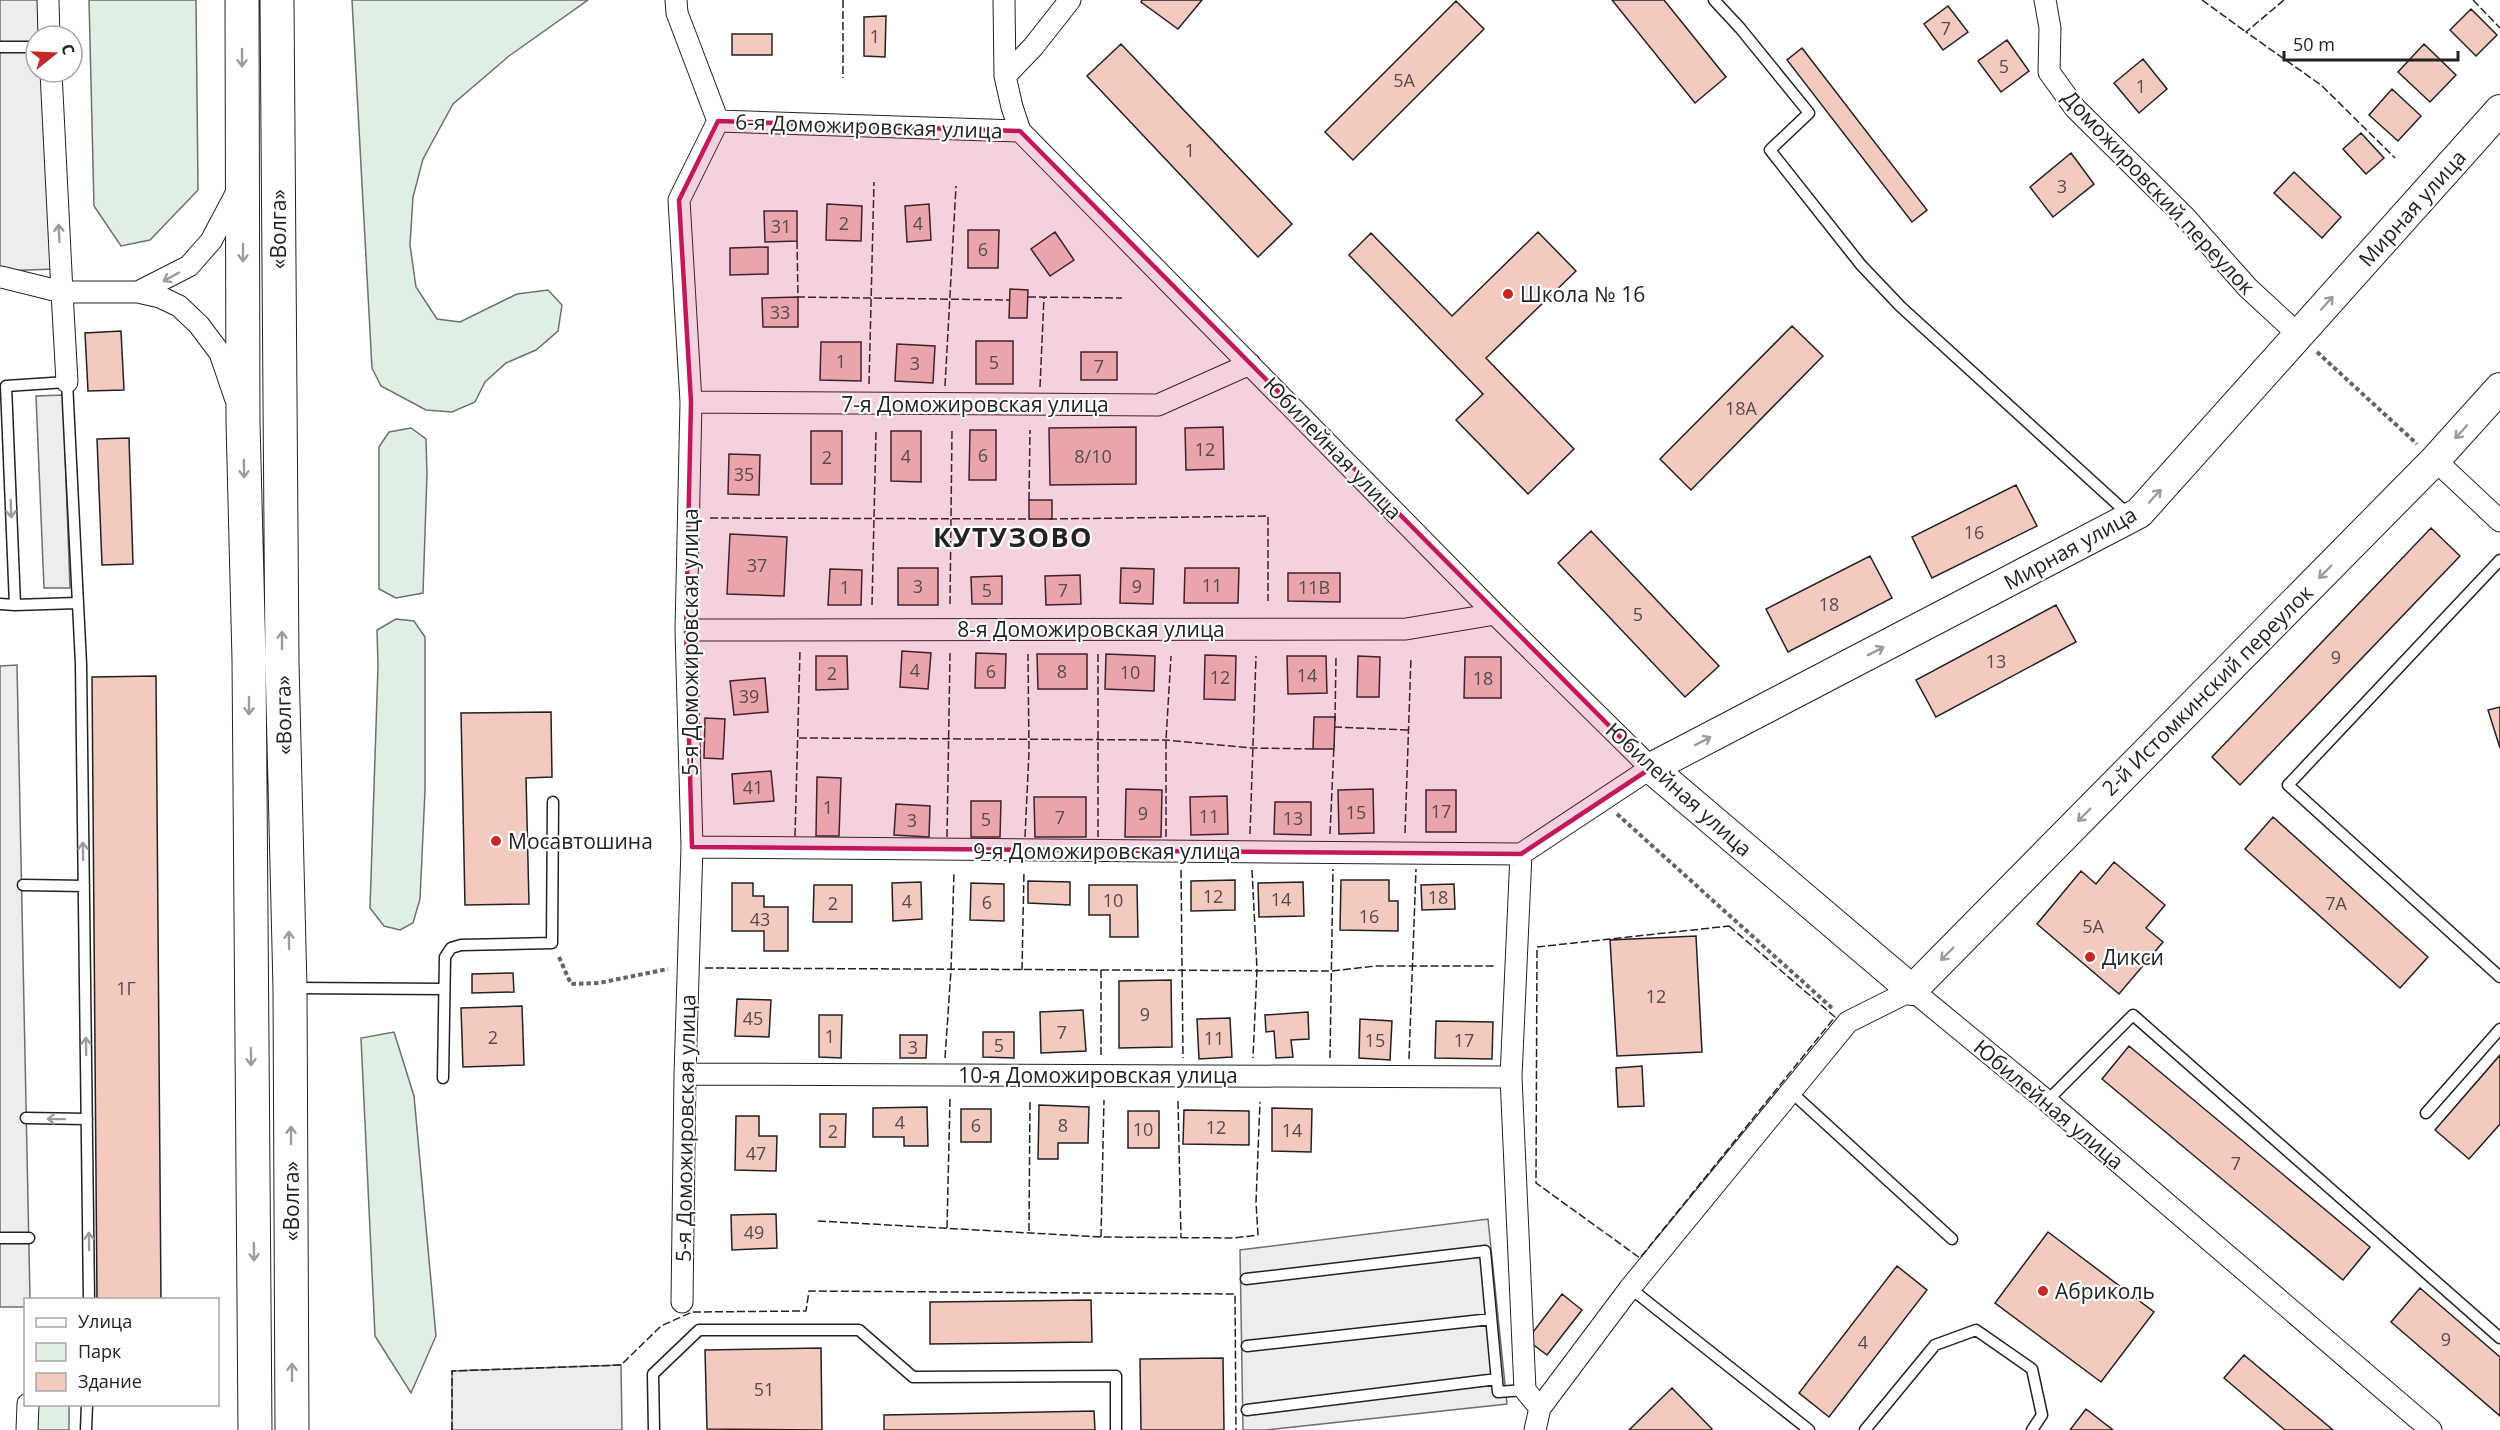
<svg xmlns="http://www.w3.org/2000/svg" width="2500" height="1430" viewBox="0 0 2500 1430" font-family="'Open Sans',sans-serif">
  <rect width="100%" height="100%" fill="#fff"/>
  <path fill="#e0efe3" stroke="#6f6f6f" stroke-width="1.5" d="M89,0H196L198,190L150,240L121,246L94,206Z
    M352,0H588L509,56L453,104L423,159L413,197L410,245L416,287L437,319L460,322L517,294L548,290L562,305L558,331L536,350L506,363L485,382L475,402L452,412L426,410L381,386L372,368Z
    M411,428L426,439L427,474L423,593L396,598L379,589V447L389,432Z
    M396,619L414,621L425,637V791L420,899L413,923L400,930L384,926L370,908L378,666L377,630Z
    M394,1032L414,1096L436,1336L411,1393L375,1336L361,1038Z
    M36,1405H69V1430H36Z"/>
  <path fill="#ededed" stroke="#6f6f6f" stroke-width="1.5" d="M0,0H56V36H36V72H56L55,269L0,271Z
    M63,395L70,588H44L36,396Z
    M17,665L30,1299L26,1300L25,1307H0V666Z
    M1488,1219L1507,1404L1266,1430H1243L1240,1250Z
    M621,1365L622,1430H452V1371Z"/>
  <path fill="#f3c9c0" stroke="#222" stroke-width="1.5" d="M1142,0H1202L1178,29L1141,2Z
    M1612,0H1664L1726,77L1695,103Z
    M1456,1L1484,29L1353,160L1325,132Z
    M1948,6L1968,32L1943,50L1924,24Z
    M2471,9L2497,35L2476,56L2450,30Z
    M886,16L885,57L864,56V17Z
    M732,34H772V55H732Z
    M2007,40L2029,71L2001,92L1978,61Z
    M1121,44L1292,224L1258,257L1087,76Z
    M2424,44L2456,75L2430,102L2398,72Z
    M1802,48L1927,210L1912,222L1787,60Z
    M2143,59L2167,89L2139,113L2114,83Z
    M2392,89L2421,116L2398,141L2369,115Z
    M2361,133L2384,158L2366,174L2343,149Z
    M2071,153L2094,184L2053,217L2030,187Z
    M2294,172L2341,217L2322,238L2274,193Z
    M827,204L862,206L861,241L826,240Z
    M929,204L931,240L907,242L905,206Z
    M764,211H797V241L765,242Z
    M968,230H999L998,268H968Z
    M1055,232L1074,260L1050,276L1031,249Z
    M1538,232L1576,271L1486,358L1574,449L1528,494L1456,420L1483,394L1349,255L1371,233L1452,316Z
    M768,247V274L730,275V248Z
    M1010,289L1028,290L1027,318H1009Z
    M798,297V327H763L762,298Z
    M1792,326L1823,356L1691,490L1660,459Z
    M121,331L124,390L88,391L85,333Z
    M976,341H1013V384H976Z
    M821,342H861V381L820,380Z
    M897,344L935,346L933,383L895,381Z
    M1081,352H1117V380H1081Z
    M1136,427V484L1050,485L1049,428Z
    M1223,427L1224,469L1186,470L1185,428Z
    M970,430H996V480H969Z
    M811,431H842V484H811Z
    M891,431H921V482L891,481Z
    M129,438L133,564L102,565L97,439Z
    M729,454L760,455L759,495L728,494Z
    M2016,485L2037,526L1932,578L1912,537Z
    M1029,500H1052V519H1029Z
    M2431,528L2460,556L2240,785L2212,757Z
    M1591,531L1719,666L1685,697L1558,563Z
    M730,534L787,537L784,596L727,594Z
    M1870,556L1892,598L1788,652L1766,609Z
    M898,568H938V605H898Z
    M1121,568L1154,569L1153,604L1120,603Z
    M1185,568H1239L1238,603H1184Z
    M830,569L862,570L861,605H828Z
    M1288,573H1340V602L1288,601Z
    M1080,575L1081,604L1046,605L1045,576Z
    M1002,576V604H972L971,577Z
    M2056,605L2076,642L1936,717L1916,680Z
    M902,651L931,653L928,689L900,687Z
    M976,653L1006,654L1005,688H975Z
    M1037,654H1087V689H1038Z
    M1106,654L1155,656L1154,691L1105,689Z
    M1205,655L1236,656L1235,700L1204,699Z
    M816,656H847L848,689L816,690Z
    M1287,656H1326L1327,693L1288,694Z
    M1358,656L1380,657L1379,697H1357Z
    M1465,657H1501V698H1464Z
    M156,676L161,1300H97L92,677Z
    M765,678L768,712L734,715L730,681Z
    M2500,707V748L2488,710Z
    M551,712L552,777L526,778L529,904L465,905L461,713Z
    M1314,717H1335L1334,749H1313Z
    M705,718L725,719L723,759L704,758Z
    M771,771L774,801L734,804L732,774Z
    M817,777L841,778L839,836H816Z
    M1126,789L1162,790L1161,837H1125Z
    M1373,789L1374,833L1339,834L1338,790Z
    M1426,790H1456V832H1426Z
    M1227,796L1228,834L1191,835L1190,797Z
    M1034,797H1086V837H1035Z
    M971,801H1001L1000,837H971Z
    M1275,802H1311V835L1274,834Z
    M896,804L930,806L929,837L894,835Z
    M2273,817L2428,957L2400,988L2245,849Z
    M2114,862L2165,905L2146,928L2163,942L2119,994L2037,924L2081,871L2096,884Z
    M1235,880V910L1191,911V881Z
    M1341,880H1389V901H1398V931L1340,930Z
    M1028,881L1070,882V905L1028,903Z
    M921,882L922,919L893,921L892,883Z
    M1303,882L1304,916L1259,917L1258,883Z
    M732,883H753V896H764V907H788V951H764V931H732Z
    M971,883L1004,884V921L970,920Z
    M1454,884L1455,909L1422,910L1421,885Z
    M814,885H852V922H813Z
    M1089,885H1137L1138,937H1110V915H1089Z
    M1696,936L1702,1052L1617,1056L1610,940Z
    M513,973L514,992L472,993V974Z
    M1171,980L1172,1047L1119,1048V981Z
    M737,999L771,1000L769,1037L735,1036Z
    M522,1006L524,1065L463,1067L461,1008Z
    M1083,1010L1086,1051L1041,1053L1040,1012Z
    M1308,1012L1309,1039L1291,1040L1293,1057L1276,1058L1274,1031L1266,1032L1265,1015Z
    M819,1015H842L841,1058L819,1057Z
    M1230,1018L1232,1057L1199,1059L1197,1019Z
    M1360,1019L1392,1021L1390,1060L1359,1058Z
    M1436,1021L1493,1022L1492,1059L1435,1058Z
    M983,1032H1014V1058L983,1057Z
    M900,1035H927L926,1058H900Z
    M2129,1046L2370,1247L2343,1280L2102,1079Z
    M2500,1055V1124L2469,1159L2435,1130Z
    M1642,1066L1644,1106L1618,1107L1616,1068Z
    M1039,1105L1089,1107L1088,1143H1058V1159H1038Z
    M927,1107L928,1146H904V1137H873V1108Z
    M1272,1108L1312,1109L1311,1152L1272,1151Z
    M961,1109H991V1142H961Z
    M1184,1110L1249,1111V1145L1183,1144Z
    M1128,1111H1159V1148H1128Z
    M820,1114H846L845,1147H820Z
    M736,1116H759V1136H777L776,1171L735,1170Z
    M776,1214L777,1248L732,1250L731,1215Z
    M2048,1232L2154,1312L2101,1382L1995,1303Z
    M1897,1266L1927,1290L1829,1417L1799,1393Z
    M2420,1288L2500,1357V1416L2391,1322Z
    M1562,1294L1582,1310L1547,1355L1527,1340Z
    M1091,1300L1092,1342L930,1344V1302Z
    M821,1348L822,1430L707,1429L705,1350Z
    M2244,1355L2333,1430H2285L2224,1378Z
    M1223,1358L1224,1430H1141L1140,1359Z
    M1672,1388L1712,1429L1711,1430H1629Z
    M2086,1409L2113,1430H2070Z
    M1094,1411L1095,1430H884V1415Z"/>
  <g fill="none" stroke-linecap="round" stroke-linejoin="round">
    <g stroke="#222" stroke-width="13">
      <path id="lane" d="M1714,0L1740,28L1809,113L1770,150L1861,265L1901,307L2128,514
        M0,47H36
        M2500,560L2288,785L2500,977
        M77,603L15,605L6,386L67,382L81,664L89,1300
        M0,604L15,605
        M23,885L84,886
        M293,988L444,989
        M443,1078L445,957L451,948L461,945L552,943L553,802
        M1790,1091L1952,1239
        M2047,1101L2133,1015L2500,1338
        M2426,1113L2500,1029
        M26,1118L87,1119
        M0,1238H29
        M1246,1279L1485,1251L1498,1392L1525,1390
        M1630,1288L1809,1430
        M1247,1346L1491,1319
        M1247,1410L1497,1379
        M86,1430L87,1404
        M654,1430L653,1374L699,1330H859L913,1377L1116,1376V1430
        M1865,1430L1935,1345L1976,1330L2032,1369L2042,1415L2032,1430"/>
    </g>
    <g stroke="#222" stroke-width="23">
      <path id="street" d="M48,0L49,36
        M676,0L677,13L718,121L679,200L691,402L686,630L692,847L685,1074L682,1302
        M1004,0L1005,76L1012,107L1020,131L1495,614L1651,768L1521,854L1511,1077L1525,1390L1540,1408
        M2045,0L2050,28L2049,72L2075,108L2185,217L2248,288L2299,335
        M1005,76L1033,47L1070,0
        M718,121L1020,131
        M1,277L62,292L51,72
        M67,382L62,292H138
        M235,397L220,353L199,325L179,306L160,297L138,292L189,266L211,241L238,190
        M691,402L1158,405L1250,364
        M2435,460L2500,521
        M686,630L1406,629L1495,614
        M692,847L1521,854
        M685,1074L1511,1077
        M27,1430L28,1404
        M1535,1430L1540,1408L1630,1288L1848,1022L1912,990L2047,1101L2431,1430"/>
    </g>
    <g stroke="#222" stroke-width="32">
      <path id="secondary" d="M2500,110L2139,513L1651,768L1912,990L2435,460L2500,388"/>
    </g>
    <g stroke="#222" stroke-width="35">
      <path id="highway" d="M242,0L243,422L249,659L255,1430
        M277,0L282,662L290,988L292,1430"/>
    </g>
    <path stroke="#646464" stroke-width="4" stroke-dasharray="4.5 3" stroke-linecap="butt" d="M2317,352L2417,444
      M1617,814L1832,1008
      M559,957L571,984L599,983L668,969"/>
    <use href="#lane" stroke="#fff" stroke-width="10"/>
    <use href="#street" stroke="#fff" stroke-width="21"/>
    <use href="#secondary" stroke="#fff" stroke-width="30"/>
    <use href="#highway" stroke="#fff" stroke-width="33"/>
    <path stroke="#222" stroke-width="1.5" stroke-dasharray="8 3" stroke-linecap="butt" d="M843,0V78
      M2202,0L2246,32
      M2284,0L2246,32L2321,85L2395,158
      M2473,0L2500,28
      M797,241L798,297L1009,300
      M1028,297L1122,298
      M869,384L874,182
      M945,386L956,186
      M1040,387L1044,297
      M1029,500L1030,430
      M710,518L1031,519
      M1049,519L1268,516V601
      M950,604L952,430
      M872,605L876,431
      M1098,654V837
      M1335,721L1336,656
      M1334,727L1408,730
      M799,738L1166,740L1252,748L1315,749
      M1405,833L1411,657
      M1250,834L1256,656
      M1330,834L1334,745
      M795,836L800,651
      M947,837L950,653
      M1025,837L1029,752L1028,654
      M1166,837V740L1171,656
      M1181,870L1183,1058
      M1252,870L1257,969L1253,1058
      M1729,926L1835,1017L1640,1258L1536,1183L1537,947Z
      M705,968L1332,971L1376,966H1494
      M1022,970L1024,871
      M1101,970V1058
      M945,1058L951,970L954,872
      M1330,1058L1333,869
      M1409,1059L1416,869
      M1178,1101L1181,1238
      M818,1221L1101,1237L1233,1238L1258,1235L1256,1202L1260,1102
      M947,1228L950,1098
      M1029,1231L1030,1099
      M1101,1237L1104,1100
      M452,1430V1371L621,1365L661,1326L692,1312L806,1311L809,1291L1235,1294L1236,1430"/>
  </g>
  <defs><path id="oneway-shaft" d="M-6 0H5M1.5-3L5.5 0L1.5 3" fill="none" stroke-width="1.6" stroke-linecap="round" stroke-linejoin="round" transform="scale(1.5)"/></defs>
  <g stroke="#9c9c9c">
    <use href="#oneway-shaft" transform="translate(242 58) rotate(90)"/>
    <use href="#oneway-shaft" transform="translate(59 233) rotate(-93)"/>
    <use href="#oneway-shaft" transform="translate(243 253) rotate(90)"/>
    <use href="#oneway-shaft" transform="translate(171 277) rotate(151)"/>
    <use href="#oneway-shaft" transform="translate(2327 303) rotate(-48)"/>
    <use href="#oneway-shaft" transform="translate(2461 432) rotate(132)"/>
    <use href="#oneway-shaft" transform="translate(244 469) rotate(89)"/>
    <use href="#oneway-shaft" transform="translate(2155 496) rotate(-48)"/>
    <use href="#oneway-shaft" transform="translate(11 509) rotate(88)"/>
    <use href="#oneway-shaft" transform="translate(2325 572) rotate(135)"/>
    <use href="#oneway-shaft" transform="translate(282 640) rotate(-90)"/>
    <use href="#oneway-shaft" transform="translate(1876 651) rotate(-27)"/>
    <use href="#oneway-shaft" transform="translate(249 706) rotate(90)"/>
    <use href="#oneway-shaft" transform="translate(1703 741) rotate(-27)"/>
    <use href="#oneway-shaft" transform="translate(2084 815) rotate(135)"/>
    <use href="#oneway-shaft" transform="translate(83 851) rotate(-91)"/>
    <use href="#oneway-shaft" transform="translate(289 940) rotate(-91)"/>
    <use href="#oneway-shaft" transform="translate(1947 954) rotate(135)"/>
    <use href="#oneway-shaft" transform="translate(86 1046) rotate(-91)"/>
    <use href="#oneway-shaft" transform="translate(251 1057) rotate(89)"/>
    <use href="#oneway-shaft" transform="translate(56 1119) rotate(-179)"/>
    <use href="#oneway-shaft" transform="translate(291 1135) rotate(-90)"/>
    <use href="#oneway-shaft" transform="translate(89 1241) rotate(-91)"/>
    <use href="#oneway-shaft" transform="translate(254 1252) rotate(89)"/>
    <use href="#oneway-shaft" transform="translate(292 1372) rotate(-90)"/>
  </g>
  <path fill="#c2185b" fill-opacity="0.2" stroke="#c2185b" stroke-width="4.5" stroke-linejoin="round" d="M718,121L1020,131L1651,768L1521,854L692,847L686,630L691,402L679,200Z"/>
  <g fill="#c62828" stroke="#fff" stroke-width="2">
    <circle cx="1508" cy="294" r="6"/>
    <circle cx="496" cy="841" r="6"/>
    <circle cx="2090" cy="957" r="6"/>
    <circle cx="2043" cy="1291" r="6"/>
  </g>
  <g text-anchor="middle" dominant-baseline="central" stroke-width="4.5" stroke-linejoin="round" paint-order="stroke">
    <g font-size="18" fill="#564c4a">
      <text x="1946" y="28">7</text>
      <text x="875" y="36">1</text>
      <text x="2004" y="66">5</text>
      <text x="1404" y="80">5А</text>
      <text x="2141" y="86">1</text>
      <text x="1190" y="150">1</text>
      <text x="2062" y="186">3</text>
      <text x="844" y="223">2</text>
      <text x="918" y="223">4</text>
      <text x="781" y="226">31</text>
      <text x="983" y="249">6</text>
      <text x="780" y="312">33</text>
      <text x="841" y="361">1</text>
      <text x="994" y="362">5</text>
      <text x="915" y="363">3</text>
      <text x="1099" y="366">7</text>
      <text x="1741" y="408">18А</text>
      <text x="1205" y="449">12</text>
      <text x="983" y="455">6</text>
      <text x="906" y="456">4</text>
      <text x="1093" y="456">8/10</text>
      <text x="827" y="457">2</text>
      <text x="744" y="474">35</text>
      <text x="1974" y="532">16</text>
      <text x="757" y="565">37</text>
      <text x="1212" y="585">11</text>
      <text x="918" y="586">3</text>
      <text x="1137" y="586">9</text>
      <text x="845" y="587">1</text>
      <text x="1314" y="587">11В</text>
      <text x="987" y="590">5</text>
      <text x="1063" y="590">7</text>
      <text x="1829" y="604">18</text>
      <text x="1638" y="614">5</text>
      <text x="2336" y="657">9</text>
      <text x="1996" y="661">13</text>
      <text x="915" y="670">4</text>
      <text x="991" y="671">6</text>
      <text x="1062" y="671">8</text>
      <text x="1130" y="672">10</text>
      <text x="832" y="673">2</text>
      <text x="1307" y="675">14</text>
      <text x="1220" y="677">12</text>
      <text x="1483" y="678">18</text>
      <text x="749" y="696">39</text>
      <text x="753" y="787">41</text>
      <text x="828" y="807">1</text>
      <text x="1441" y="811">17</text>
      <text x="1356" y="812">15</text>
      <text x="1143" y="813">9</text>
      <text x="1209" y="816">11</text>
      <text x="1060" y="817">7</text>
      <text x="1293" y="818">13</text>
      <text x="986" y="819">5</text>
      <text x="912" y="820">3</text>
      <text x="1213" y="896">12</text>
      <text x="1438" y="897">18</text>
      <text x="1281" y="899">14</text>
      <text x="1113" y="900">10</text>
      <text x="907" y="901">4</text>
      <text x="987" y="902">6</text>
      <text x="833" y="903">2</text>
      <text x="2336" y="903">7А</text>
      <text x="1369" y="916">16</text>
      <text x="760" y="919">43</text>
      <text x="2093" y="926">5А</text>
      <text x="126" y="988">1Г</text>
      <text x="1656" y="996">12</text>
      <text x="1145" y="1014">9</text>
      <text x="753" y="1018">45</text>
      <text x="1062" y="1032">7</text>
      <text x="830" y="1036">1</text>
      <text x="493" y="1037">2</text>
      <text x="1214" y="1038">11</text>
      <text x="1375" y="1040">15</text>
      <text x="1464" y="1040">17</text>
      <text x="999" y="1045">5</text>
      <text x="913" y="1047">3</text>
      <text x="900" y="1122">4</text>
      <text x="976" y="1125">6</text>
      <text x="1063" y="1125">8</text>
      <text x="1216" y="1127">12</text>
      <text x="1143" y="1129">10</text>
      <text x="1292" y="1130">14</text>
      <text x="833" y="1131">2</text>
      <text x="756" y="1153">47</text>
      <text x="2236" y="1163">7</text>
      <text x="754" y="1232">49</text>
      <text x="2446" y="1339">9</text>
      <text x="1863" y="1342">4</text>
      <text x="764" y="1389">51</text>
    </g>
    <g font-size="21" fill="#222" stroke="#fff">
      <text transform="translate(869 126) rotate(2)">6-я Доможировская улица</text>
      <text transform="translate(2159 192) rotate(47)">Доможировский переулок</text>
      <text transform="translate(2412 208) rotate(-48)">Мирная улица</text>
      <text transform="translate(278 229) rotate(-90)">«Волга»</text>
      <text x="975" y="404">7-я Доможировская улица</text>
      <text transform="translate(1333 448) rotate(46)">Юбилейная улица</text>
      <text transform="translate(2070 548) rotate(-29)">Мирная улица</text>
      <text x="1091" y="629">8-я Доможировская улица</text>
      <text transform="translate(690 642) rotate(-90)">5-я Доможировская улица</text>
      <text transform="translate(2207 690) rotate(-45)">2-й Истомкинский переулок</text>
      <text transform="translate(283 715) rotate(-91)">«Волга»</text>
      <text transform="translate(1679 789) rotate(42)">Юбилейная улица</text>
      <text x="1107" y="851">9-я Доможировская улица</text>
      <text x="1098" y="1075">10-я Доможировская улица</text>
      <text transform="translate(2049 1104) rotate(40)">Юбилейная улица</text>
      <text transform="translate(685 1128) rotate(-89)">5-я Доможировская улица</text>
      <text transform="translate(291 1201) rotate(-90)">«Волга»</text>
    </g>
    <g font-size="21" fill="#222" stroke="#fff" text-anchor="start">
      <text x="1520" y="294">Школа № 16</text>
      <text x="508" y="841">Мосавтошина</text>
      <text x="2102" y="957">Дикси</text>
      <text x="2055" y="1291">Абриколь</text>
    </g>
    <g font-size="27" font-weight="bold" letter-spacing="1.5" fill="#222" stroke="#fff">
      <text x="1013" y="536">КУТУЗОВО</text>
    </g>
  </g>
  <rect x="24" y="1298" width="195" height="108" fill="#ffffff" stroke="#a7a7a7" stroke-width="1.5"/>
  <rect x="36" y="1318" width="30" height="9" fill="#ffffff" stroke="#a7a7a7" stroke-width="1.5"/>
  <text x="78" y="1328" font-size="18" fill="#222222">Улица</text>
  <rect x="36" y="1343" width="30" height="18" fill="#e0efe3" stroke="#a7a7a7" stroke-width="1.5"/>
  <text x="78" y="1358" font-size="18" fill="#222222">Парк</text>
  <rect x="36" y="1373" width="30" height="18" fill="#f3c9c0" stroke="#a7a7a7" stroke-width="1.5"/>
  <text x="78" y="1388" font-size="18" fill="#222222">Здание</text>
  <g transform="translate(54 54) rotate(72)"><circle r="28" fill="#ffffff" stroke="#a7a7a7" stroke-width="1.5"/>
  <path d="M0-4.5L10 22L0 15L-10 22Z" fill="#c62828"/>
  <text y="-9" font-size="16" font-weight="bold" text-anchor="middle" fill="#222222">С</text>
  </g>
  <path d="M2284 51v9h174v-9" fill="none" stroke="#222222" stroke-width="3"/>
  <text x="2293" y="51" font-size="18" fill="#222222" stroke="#ffffff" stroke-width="4.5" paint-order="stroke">50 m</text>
</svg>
